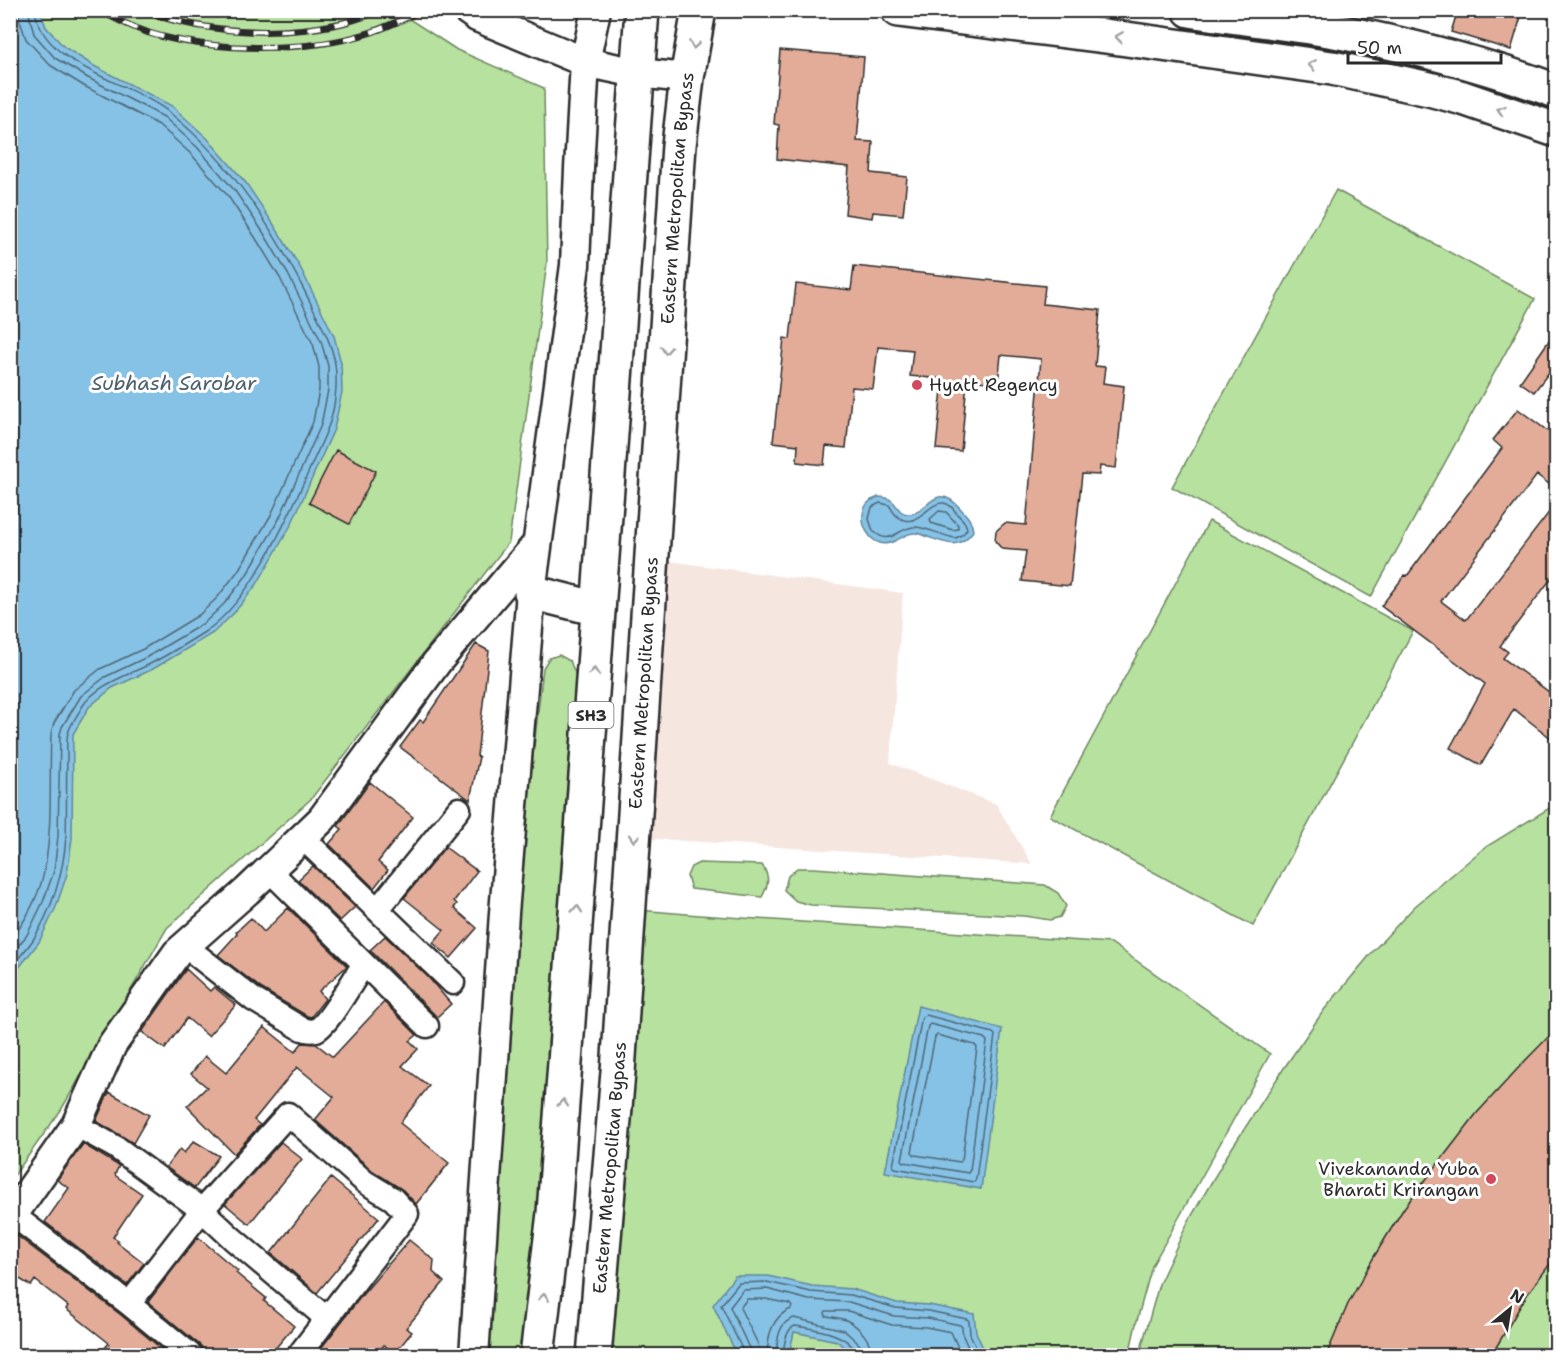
<svg xmlns="http://www.w3.org/2000/svg" width="1567" height="1366" viewBox="0 0 1567 1366" font-family="'Shantell Sans',sans-serif">
  <rect width="100%" height="100%" fill="#fff"/>
  <filter id="ink" filterUnits="userSpaceOnUse"><feTurbulence type="fractalNoise" baseFrequency=".0167" numOctaves="2"/><feDisplacementMap in="SourceGraphic" scale="12" xChannelSelector="R" yChannelSelector="G"/><feConvolveMatrix kernelMatrix="1 2 1 2 8 2 1 2 1" color-interpolation-filters="sRGB"/></filter>
  <g filter="url(#ink)">
    <path fill="#f6e6e0" d="M662,560L903,593L890,763L996,804L1032,864L642,838Z"/>
    <path fill="#b6e19e" stroke="#708664" stroke-width="1.5" d="M11,11H397L457,50L544,88L547,263L509,542L311,799L167,928L61,1110L11,1180Z
      M1336,190L1535,299L1371,597L1172,487Z
      M1209,521L1413,631L1253,926L1050,816Z
      M559,655L570,661L575,673L577,687L536,1233L525,1355L489,1356L496,1229L524,835L543,668L549,658Z
      M1556,804V1355L1139,1356L1159,1284L1188,1222L1228,1154L1284,1068L1324,1010L1374,950L1414,907L1484,848Z
      M699,863L762,865C770,877 769,884 762,897L691,889L687,876L691,867Z
      M797,868H814L1045,885L1058,893L1066,906L1060,917L1050,920L1024,916L811,905L796,901L784,890L788,876Z
      M638,910L699,915L1111,943L1270,1054L1152,1266L1136,1324L1129,1355L601,1356Z"/>
    <path fill="#86c2e6" stroke="#62869b" stroke-width="1.5" d="M40,10L46,27L64,47L94,66L172,106L207,138L246,183L274,225L300,267L334,336L341,363L342,392L334,429L291,525L257,584L234,613L213,633L153,669L112,688L89,707L73,734L72,838L67,874L56,907L39,942L11,978L10,11Z
      M878,497C900,497 894,513 908,514C928,515 934,479 960,508C967,516 972,520 973,531C959,550 948,544 928,537C924,535 920,533 915,533C902,533 894,547 880,543C864,538 856,513 870,501C871,500 877,498 878,497Z
      M918,1006L1002,1029L981,1189L885,1172Z
      M735,1276H768L812,1286L852,1289L897,1303L929,1305L974,1314L976,1332L986,1355H852L837,1341L794,1332L789,1355H737L713,1305Z"/>
    <g fill="none" stroke-linecap="round" stroke-linejoin="round">
      <path stroke="#4f6776" stroke-width="1.5" d="M880,503L889,505C891,508 894,514 897,516C918,533 929,497 947,504C952,506 954,510 957,514C962,519 966,522 967,529L963,534L956,538C943,537 926,526 913,527C896,529 891,547 873,531L869,519L872,507Z
        M939,511L946,512L958,525V529L953,530L931,523L930,519Z
        M10,941C26,921 41,892 45,867C53,823 49,777 51,733L54,723L74,690L100,669L143,649L199,615L217,598L238,571L271,515L313,422L319,390V367L313,344L280,278L255,237L228,196L191,154L159,125L84,86L50,65L26,39L19,18V10
        M10,956L27,935L43,902L54,871L58,836L60,734L62,727L81,696L105,677L147,657L204,623L224,604L246,576L279,519L321,425L328,390V366L321,341L288,274L263,232L235,191L197,147L164,117L88,78L55,58L34,34L28,10
        M10,968C18,959 26,950 33,940C52,910 64,872 66,836C67,810 66,784 67,757C67,750 66,740 68,733C70,725 78,714 82,707C96,685 126,676 148,665C168,655 187,643 206,631C249,602 284,526 305,480C312,463 320,447 327,430C335,411 338,384 335,364C332,344 322,326 313,308C278,236 234,164 170,113C131,81 43,68 35,10
        M926,1015L993,1033L995,1035L976,1179L974,1182L895,1168L893,1166L922,1017Z
        M930,1024L984,1038L987,1041L970,1170L968,1173L904,1162L902,1160L928,1026Z
        M937,1035L975,1045L977,1048L962,1160L960,1162L915,1155L912,1152L935,1037Z
        M743,1356V1351L721,1305L739,1283L767,1282L811,1292L851,1295L896,1308L929,1311L967,1319L969,1321L970,1334L980,1356
        M751,1356L749,1348L730,1307L743,1290L767,1289L809,1300L849,1302L894,1316L928,1318L960,1325L962,1327L963,1336L972,1356
        M760,1356L758,1344L740,1308L747,1299H766L790,1304L792,1306L791,1309C771,1317 768,1336 767,1356
        M776,1356C777,1341 778,1322 794,1318L844,1330L860,1345L863,1356
        M783,1356C784,1346 785,1330 795,1326C813,1329 853,1333 856,1356
        M872,1356C872,1341 859,1326 846,1320C840,1318 833,1317 826,1316L825,1313L826,1311H848L892,1325L926,1327L951,1332L962,1356"/>
    </g>
    <path fill="#e2ac98" stroke="#2b2b2b" stroke-width="1.5" d="M1466,10H1523L1511,50L1451,32L1457,13L1465,15Z
      M780,50L864,57L857,141L873,142L871,173L907,177L903,215L873,212L872,218L845,214L849,167L777,159L779,125L774,124Z
      M854,266L1045,286L1043,304L1100,310L1095,366L1105,367L1103,383L1124,386L1116,468L1100,466L1099,475L1082,474L1070,586L1022,581L1026,551L1002,549L995,541L996,531L1005,523L1026,525L1041,359L1001,355L998,383L967,380L961,451L936,449L943,379L910,376L913,350L878,347L873,389L852,387L846,448L826,446L824,465L797,462L798,445L773,442L784,338L790,339L796,284L851,290Z
      M1557,329V362L1534,392L1520,382Z
      M1518,409L1557,438V490L1537,475L1441,601L1466,620L1557,502V571L1500,646L1508,652L1503,658L1557,698V743L1514,709L1481,765L1450,748L1485,684L1381,606L1405,575L1407,576L1502,448L1493,440Z
      M336,450L376,471L349,524L309,503Z
      M476,644L489,651L477,756L479,757L470,800L400,747L420,720L423,722Z
      M370,782L413,817L378,862L388,870L374,888L329,844L342,829L338,826Z
      M445,847L477,871L454,901L457,904L454,908L477,928L451,958L433,943L444,930L404,898Z
      M313,866L355,907L340,921L298,880Z
      M288,908L347,966L319,991L325,999L311,1017L307,1016L262,989L218,955L237,934L236,932L251,918L264,932Z
      M385,936L428,977L451,1004L437,1017L370,950Z
      M186,969L210,991L214,987L236,1005L208,1036L187,1018L165,1049L142,1032Z
      M384,1002L417,1035L410,1041L418,1049L402,1066L429,1086L400,1123L449,1163L416,1204L403,1190L373,1171L315,1120L334,1097L297,1067L254,1120L260,1125L234,1154L187,1106L207,1087L191,1074L205,1056L226,1073L264,1027L295,1052L302,1043L316,1044L333,1057Z
      M1557,1028V1255L1528,1293L1491,1356H1326L1348,1304L1375,1255L1404,1208L1477,1113L1522,1064Z
      M109,1092L149,1115L133,1143L96,1121Z
      M194,1141L219,1156L195,1188L166,1167L180,1149L184,1153Z
      M281,1142L302,1159L249,1224L225,1204Z
      M83,1144L119,1166L115,1174L116,1176L142,1194L113,1237L118,1240L117,1242L144,1263L127,1285L45,1222L69,1188L57,1180Z
      M331,1178L379,1218L317,1293L271,1253Z
      M16,1235L121,1315L170,1356H98L109,1343L66,1309L68,1306L35,1280L31,1286L10,1273V1244Z
      M198,1237L238,1271L236,1273L266,1298L264,1301L294,1326L269,1356H205L204,1351L201,1346L148,1302Z
      M409,1240L434,1260L433,1272L444,1282L406,1328L412,1332L395,1353L384,1345L375,1356H315L363,1294Z"/>
    <g fill="none" stroke-linecap="round" stroke-linejoin="round">
      <g stroke="#2b2b2b" stroke-width="27">
        <path id="minor" d="M303,838L453,983
          M269,870L427,1026
          M378,909L459,809
          M185,946L254,1000L302,1029C308,1030 311,1032 316,1030C329,1024 354,978 364,964
          M76,1125L117,1148L202,1210L233,1239L326,1318
          M13,1215L129,1304L202,1210L288,1114L365,1182L393,1199L407,1214L298,1356
          M129,1304L192,1356"/>
      </g>
      <g stroke="#2b2b2b" stroke-width="33">
        <path id="tertiary" d="M467,10L477,17L585,62L637,73L687,78
          M10,1219L76,1125L112,1045L177,953L247,891L322,819L437,662L537,544
          M474,1356L504,913L531,592L575,265L579,169L585,62L596,10"/>
      </g>
      <g stroke="#2b2b2b" stroke-width="38">
        <path id="secondary" d="M898,10L1105,36L1332,68L1429,89L1463,98L1556,130
          M1190,10C1239,18 1290,23 1340,32C1413,46 1486,65 1556,91"/>
      </g>
      <g stroke="#2b2b2b" stroke-width="38">
        <g id="primary">
          <path d="M531,592L598,609"/>
          <path d="M537,1356L554,1213L642,10"/>
          <path id="s1" d="M594,1356L618,1072L679,145L687,78L699,10"/>
        </g>
      </g>
      <use href="#minor" stroke="#fff" stroke-width="22"/>
      <use href="#tertiary" stroke="#fff" stroke-width="28"/>
      <use href="#secondary" stroke="#fff" stroke-width="33"/>
      <use href="#primary" stroke="#fff" stroke-width="33"/>
      <g stroke="#2b2b2b" stroke-width="7">
        <path id="rail" d="M99,10C115,19 132,27 149,33C211,52 310,53 372,32C389,26 406,18 422,10
          M142,10C200,33 277,37 338,24C353,21 368,15 382,10"/>
      </g>
      <use href="#rail" stroke="#fff" stroke-width="4.5" stroke-dasharray="14" stroke-linecap="butt"/>
    </g>
    <defs><path id="oneway-chevron" d="M-2-3.5L2.5 0L-2 3.5" fill="none" stroke-width="1.6" stroke-linecap="round" stroke-linejoin="round" transform="scale(1.5)"/></defs>
    <g stroke="#a0a0a0">
      <use href="#oneway-chevron" transform="translate(1119 37) rotate(-172)"/>
      <use href="#oneway-chevron" transform="translate(694 45) rotate(99)"/>
      <use href="#oneway-chevron" transform="translate(1312 65) rotate(-172)"/>
      <use href="#oneway-chevron" transform="translate(1501 110) rotate(-161)"/>
      <use href="#oneway-chevron" transform="translate(666 350) rotate(94)"/>
      <use href="#oneway-chevron" transform="translate(594 672) rotate(-86)"/>
      <use href="#oneway-chevron" transform="translate(634 838) rotate(94)"/>
      <use href="#oneway-chevron" transform="translate(577 909) rotate(-86)"/>
      <use href="#oneway-chevron" transform="translate(563 1103) rotate(-86)"/>
      <use href="#oneway-chevron" transform="translate(544 1297) rotate(-83)"/>
    </g>
  </g>
  <g fill="#d1495b" stroke="#fff" stroke-width="2">
    <circle cx="917" cy="385" r="6"/>
    <circle cx="1491" cy="1179" r="6"/>
  </g>
  <g text-anchor="middle" dominant-baseline="central" stroke-width="6" stroke-linejoin="round" paint-order="stroke">
    <rect fill="#fff" stroke="#6b6b6b" stroke-width="1.5" x="568.5" y="702" width="45" height="26" rx="4.5"/>
    <g font-size="16" font-weight="bold" fill="#2b2b2b">
      <text x="591" y="715">SH3</text>
    </g>
    <g font-size="18" fill="#2b2b2b" stroke="#fff">
      <text stroke="none"><textPath href="#s1" startOffset="1161">Eastern Metropolitan Bypass</textPath></text>
      <text stroke="none"><textPath href="#s1" startOffset="675">Eastern Metropolitan Bypass</textPath></text>
      <text stroke="none"><textPath href="#s1" startOffset="189">Eastern Metropolitan Bypass</textPath></text>
    </g>
    <g font-size="18" fill="#2b2b2b" stroke="#fff" text-anchor="start">
      <text x="929" y="385">Hyatt Regency</text>
      <text x="1479" y="1169" text-anchor="end">Vivekananda Yuba<tspan x="1479" dy="21">Bharati Krirangan</tspan></text>
    </g>
    <g font-size="20" font-style="italic" fill="#4b606c" stroke="#fff">
      <text x="174" y="383">Subhash Sarobar</text>
    </g>
  </g>
  <rect width="1567" height="1366" fill="none" stroke="#fff" stroke-width="36"/>
  <rect x="18" y="18" width="1531" height="1330" fill="none" stroke="#2b2b2b" stroke-width="2" filter="url(#ink)"/>
  <g transform="translate(1510 1309) rotate(30)" stroke="#ffffff" stroke-width="4.5" paint-order="stroke">
  <path d="M0-4.5L10 22L0 15L-10 22Z" fill="#2b2b2b"/>
  <text y="-9" font-size="16" font-weight="bold" text-anchor="middle" fill="#2b2b2b">N</text>
  </g>
  <path d="M1348 54v9h153v-9" fill="none" stroke="#2b2b2b" stroke-width="3"/>
  <text x="1357" y="54" font-size="18" fill="#2b2b2b" stroke="#ffffff" stroke-width="4.5" paint-order="stroke">50 m</text>
</svg>
